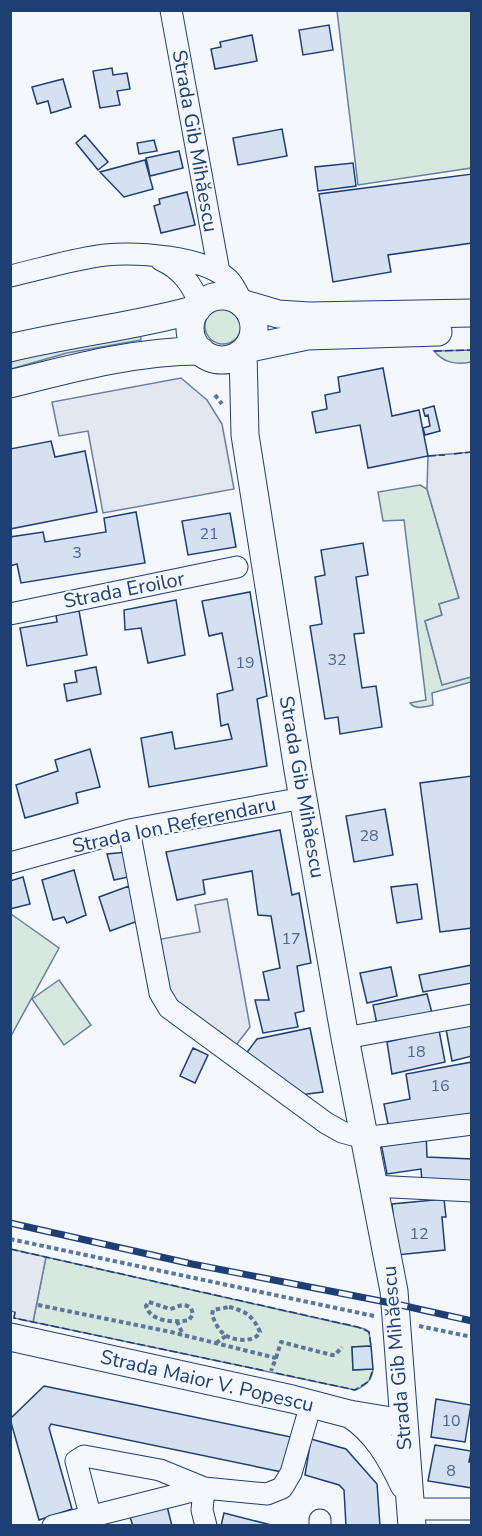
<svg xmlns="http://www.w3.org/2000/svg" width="482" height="1536" viewBox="0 0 482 1536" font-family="'Nunito Sans',sans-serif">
  <rect width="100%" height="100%" fill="#f4f7fb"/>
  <path fill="#d7e8df" stroke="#687fa3" stroke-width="1.5" d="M337,11H471V168L358,185Z
    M205 326a18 18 0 1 1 36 0a18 18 0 1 1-36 0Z
    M140,330L141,340L67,353L11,369V358Z
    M471,350V362C456,365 444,363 434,351Z
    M420,485L427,489L459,598L439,604L442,615L425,621L442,684L471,677V682L432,693L433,705C425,707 415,710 410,703L426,700L404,520L383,521L378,492Z
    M11,914L59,948L11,1036Z
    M59,980L91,1025L64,1045L32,999Z
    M46,1257L365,1329L369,1332L371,1346L352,1347L353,1370L373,1369C372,1381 365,1386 355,1390L33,1322Z"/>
  <path fill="#e3e8f0" stroke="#687fa3" stroke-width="1.5" d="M181,378L207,400L222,424L234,489L103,513L88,431L59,436L52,402Z
    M471,452V677L442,685L425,621L442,615L439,604L459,598L427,489L428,456Z
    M227,899L250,1027L233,1049L165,991L156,940L200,932L195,905Z
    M11,1249L46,1257L33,1322L14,1318L15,1312L11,1311Z"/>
  <path fill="#d5e0f0" stroke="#1d3f73" stroke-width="1.5" d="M329,25L333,50L303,55L299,30Z
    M252,35L257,61L215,69L211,49L221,47L220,42Z
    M112,68L113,75L127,73L130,89L117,91L120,105L100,108L93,71Z
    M63,79L71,107L51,113L48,101L37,104L32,87Z
    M282,129L287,156L238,165L233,138Z
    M85,135L108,162L98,170L76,143Z
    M154,140L157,151L139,154L137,143Z
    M179,151L183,168L150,176L146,158Z
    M145,160L153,189L124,197L100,172Z
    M353,163L356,186L318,191L315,167Z
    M472,174V243L388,255L391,272L333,282L319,194Z
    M187,192L195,225L161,233L154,206L160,204L159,199Z
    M383,368L392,416L419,410L428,456L368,468L360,425L316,433L312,412L327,409L325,395L340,392L338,377Z
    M434,406L440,431L425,435L423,428L430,426L428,415L425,416L423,409Z
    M51,441L55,457L85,451L97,512L10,529V449Z
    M136,512L145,563L21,583L17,564L10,566V537L43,532L45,542L106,532L104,518Z
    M230,513L236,547L188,555L182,521Z
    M363,543L368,575L356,577L364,633L354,634L362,688L376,686L382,727L340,734L338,717L325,719L310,626L322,624L315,577L325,575L321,550Z
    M250,592L267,696L257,699L267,766L149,787L141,738L172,732L175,749L232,739L228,724L221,726L217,694L233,690L222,633L209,636L202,601Z
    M176,600L185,655L148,663L141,628L125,630L124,610Z
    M79,611L87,655L27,666L20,628L57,622L56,615Z
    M96,667L101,694L67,701L64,684L77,682L75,671Z
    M90,749L100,787L76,793L78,803L25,818L16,785L58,771L55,760Z
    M472,776V928L440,932L420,783Z
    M385,809L393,855L354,862L346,816Z
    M280,830L292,895L299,893L311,963L297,966L304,1011L295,1013L298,1027L263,1033L255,1000H269L263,972L280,968L271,916L258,915L252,871L203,880L205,894L177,900L166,852Z
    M127,852L133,876L114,880L107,854Z
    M74,870L86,915L67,923L64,917L53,920L42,880Z
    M23,877L30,904L10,909V881Z
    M417,884L422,919L397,923L391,887Z
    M129,886L138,921L110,931L99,897Z
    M472,965V983L423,992L419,975Z
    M391,967L397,996L367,1003L360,973Z
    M427,994L432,1013L377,1024L373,1005Z
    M472,1022V1056L452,1061L446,1029Z
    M310,1028L323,1092L299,1095L245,1055L257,1039Z
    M439,1030L445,1062L392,1074L387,1042Z
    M193,1048L208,1055L195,1083L180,1076Z
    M472,1062V1114L389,1129L384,1104L410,1099L406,1074Z
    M426,1132L427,1157L472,1159V1185L422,1182L421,1169L387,1174L380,1138Z
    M444,1199L446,1217H442L445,1250L397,1255L392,1204Z
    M371,1346L373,1369L353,1370L352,1347Z
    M44,1386L291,1437L282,1472L51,1424L49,1428L72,1509L39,1520L10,1419Z
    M436,1399L471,1405L465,1442L431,1437Z
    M311,1439L346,1449L377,1484L380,1526H346L344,1490L339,1485L305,1475Z
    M435,1445L471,1451L469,1462H472V1488L428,1481Z
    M167,1506L172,1526H133L130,1517Z
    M224,1513L275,1526H221Z"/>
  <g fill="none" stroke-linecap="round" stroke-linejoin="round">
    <g stroke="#1d3f73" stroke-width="23">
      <path id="minor" d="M171,10L219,272
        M161,260C181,269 192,284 200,305
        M10,276C41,269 73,259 105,255C137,252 203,256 228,279C235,286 238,294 242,303
        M10,614L237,567
        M129,830L160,993L169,1008L326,1123L342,1132L364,1138L472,1124
        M10,863L129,830L303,798
        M345,1038L472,1015
        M373,1186L472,1191
        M411,1509H472
        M320,1520V1526
        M53,1526L204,1488L267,1494L282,1488L291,1473L311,1404
        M93,1526L76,1461L84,1456L160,1470L204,1488L202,1510L206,1526"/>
    </g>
    <g stroke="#1d3f73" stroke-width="29">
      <path id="major" d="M190 328a32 32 0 1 1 64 0a32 32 0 1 1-64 0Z
        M244,304L278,314L309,316L472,313
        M10,348C72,333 137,326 197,309
        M246,349L307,336L438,332
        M243,352L245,435L298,770L345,1038L394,1291L412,1526
        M10,384C73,368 136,351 201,351
        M10,1337L292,1399L349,1414L403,1423
        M350,1414C376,1431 391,1457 404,1485"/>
    </g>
    <path stroke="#5e769c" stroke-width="4" stroke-dasharray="4.5 3" stroke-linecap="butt" d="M215,395L222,404
      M10,1239L374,1316
      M149,1302L170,1309C179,1307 182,1302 191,1308L193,1314L189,1320C176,1323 150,1322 146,1306Z
      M38,1305L171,1332L276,1358L271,1371
      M229,1307C246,1311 253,1316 260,1332C255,1343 234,1341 225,1335C218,1330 215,1322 212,1315L213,1310Z
      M177,1321L183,1335
      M419,1326L472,1337
      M216,1343L226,1336
      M276,1358L281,1342L332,1355H335L342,1347"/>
    <use href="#minor" stroke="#f4f7fb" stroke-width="21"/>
    <use href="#major" stroke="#f4f7fb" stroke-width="27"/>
    <g stroke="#1d3f73" stroke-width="7">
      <path id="rail" d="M10,1223L192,1264L396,1304L472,1321"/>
    </g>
    <use href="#rail" stroke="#f4f7fb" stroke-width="4.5" stroke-dasharray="14" stroke-linecap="butt"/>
    <path stroke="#1d3f73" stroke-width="1.5" stroke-dasharray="8 3" stroke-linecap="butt" d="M434,351L472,350
      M454,454L472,452
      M428,456L445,455
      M10,1249L358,1327L369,1332L371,1346
      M15,1312L14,1318L266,1371
      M276,1373L355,1390L369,1381L373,1369"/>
  </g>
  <g text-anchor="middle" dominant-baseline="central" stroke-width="4.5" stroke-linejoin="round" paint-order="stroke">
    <g font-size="16" fill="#4b6792">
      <text x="209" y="534">21</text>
      <text x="77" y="553">3</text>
      <text x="337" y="660">32</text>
      <text x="245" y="663">19</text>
      <text x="369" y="836">28</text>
      <text x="291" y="939">17</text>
      <text x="416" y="1052">18</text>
      <text x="440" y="1086">16</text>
      <text x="419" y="1234">12</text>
      <text x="451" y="1421">10</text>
      <text x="451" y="1471">8</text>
    </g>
    <g font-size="20" fill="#1d3f73" stroke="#f4f7fb">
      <text transform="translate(195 141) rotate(80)">Strada Gib Mihăescu</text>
      <text transform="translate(124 590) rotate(-11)">Strada Eroilor</text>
      <text transform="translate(302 787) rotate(80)">Strada Gib Mihăescu</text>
      <text transform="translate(174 825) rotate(-12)">Strada Ion Referendaru</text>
      <text transform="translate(397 1358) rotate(-95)">Strada Gib Mihăescu</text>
      <text transform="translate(207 1381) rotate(13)">Strada Maior V. Popescu</text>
    </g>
  </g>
  <rect width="482" height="1536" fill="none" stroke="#1d3f73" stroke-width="24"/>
</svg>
